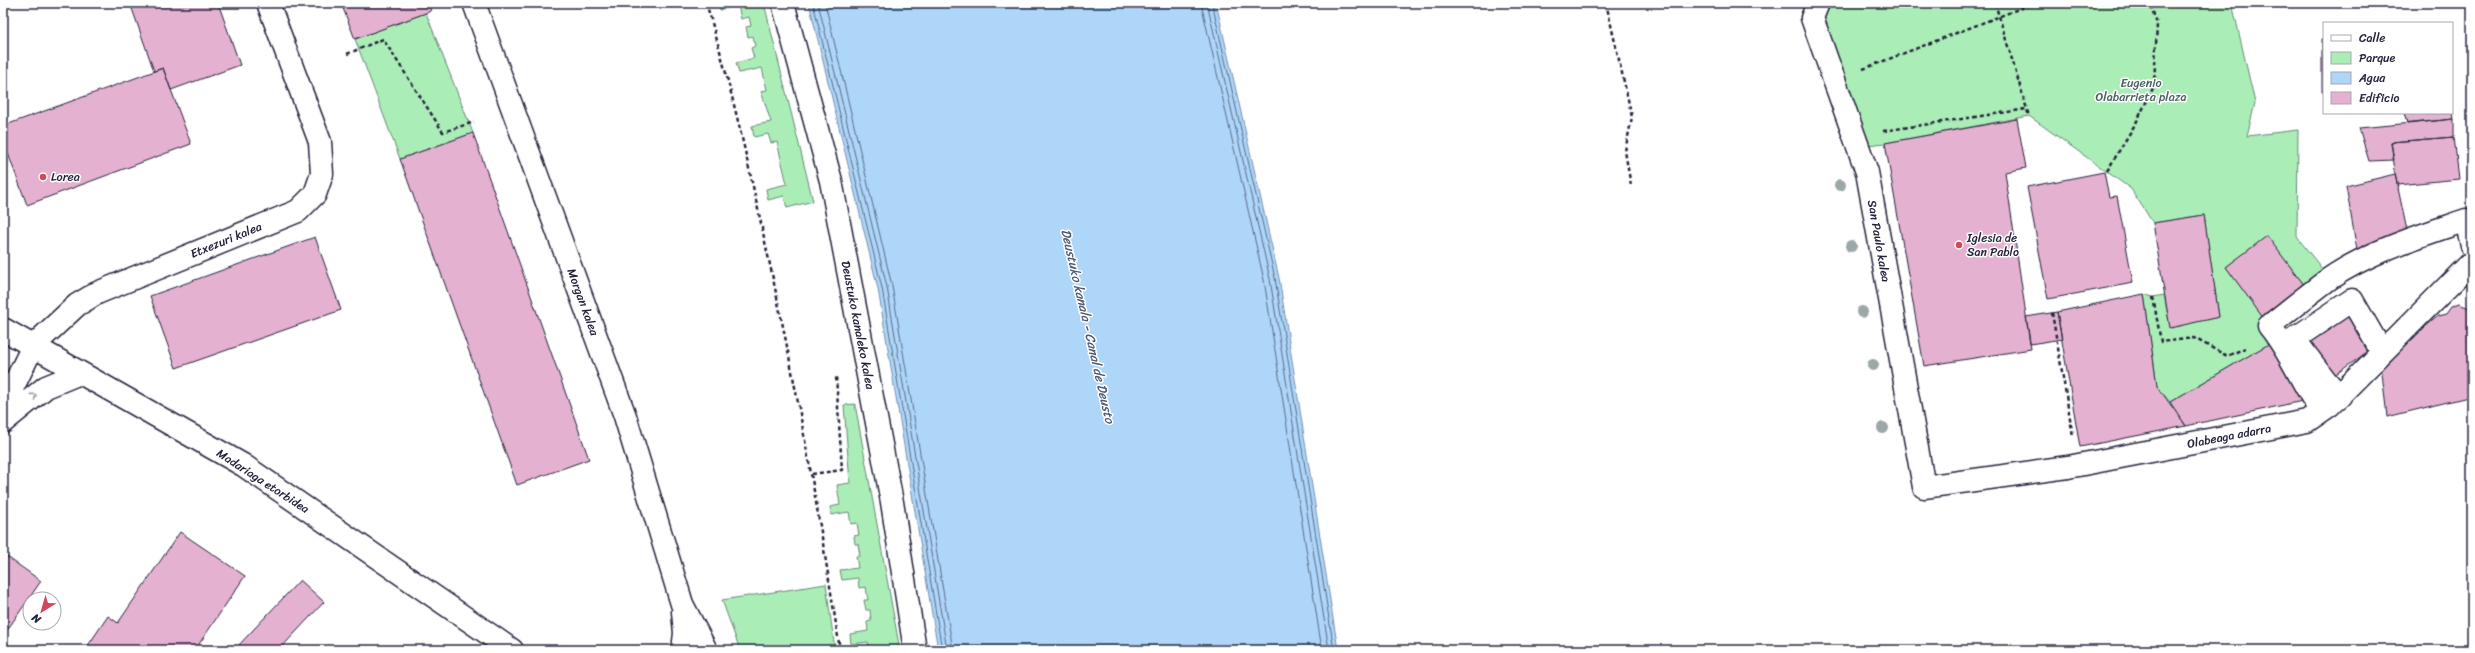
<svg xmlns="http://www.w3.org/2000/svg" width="2475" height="653" viewBox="0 0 2475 653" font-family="Sriracha,sans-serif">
  <rect width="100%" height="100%" fill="#fff"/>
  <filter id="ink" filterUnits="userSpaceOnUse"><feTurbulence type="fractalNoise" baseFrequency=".025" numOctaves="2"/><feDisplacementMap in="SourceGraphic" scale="8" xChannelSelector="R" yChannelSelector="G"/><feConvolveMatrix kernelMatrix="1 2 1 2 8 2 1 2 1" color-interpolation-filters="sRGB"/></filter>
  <g filter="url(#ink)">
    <path fill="#abedb7" stroke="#668879" d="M719,3H764L813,201L787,208L784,196L768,200L766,189L787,184L777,142L771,143L768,134L754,137L752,126L771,122L761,91L767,90L762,68L739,73L736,63L754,58L751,48L755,46L753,36L748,37L746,27L751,26L749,17L741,19L738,5L720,10Z
      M1818,3H2232L2255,103L2247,136L2298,130L2297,237L2330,279L2311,294L2267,237L2226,267L2279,338L2170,402L2157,386L2144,294L2153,297L2164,295L2170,327L2219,317L2204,215L2153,223L2131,189L2029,116L1885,143L1858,146Z
      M426,13L473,133L400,159L355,39Z
      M855,404L900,650H869L868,642L851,644L850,634L868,631L867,622L871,621L870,610H866L864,600H868L866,587L859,588L858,578L842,580L840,570L858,568L856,556H860L858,544H855L854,536L859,535L857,523L851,524L849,512L831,515L830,507L840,505L837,485L850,483L844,405Z
      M826,584L835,650H740L722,600Z"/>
    <path fill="#add6f8" stroke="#758eac" d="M809,3H1216L1279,278L1338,650H938L878,289Z"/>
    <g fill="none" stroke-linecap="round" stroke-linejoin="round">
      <path stroke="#5a6a87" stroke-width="1" d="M813,3L882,288L942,650
        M818,3L887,287L947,650
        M825,3L892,286L953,650
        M1201,3L1264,280L1322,650
        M1207,3L1270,279L1329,650
        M1212,3L1275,278L1334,650"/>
    </g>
    <path fill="#e4b2d0" stroke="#22223b" d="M130,3H218L240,65L171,90L163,68L154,71Z
      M341,3H428L431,11L355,39Z
      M2322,39H2324V92H2322Z
      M163,68L191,144L27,205L3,140V126Z
      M2452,105L2454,119L2407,124L2404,113H2452Z
      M2017,119L2026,168L2005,172L2031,349L1924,366L1885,143Z
      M2454,119V137L2391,142L2394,160L2369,161L2359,128Z
      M473,133L589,459L517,485L400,159Z
      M2454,137L2459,179L2397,185L2391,142Z
      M2104,172L2109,197L2117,196L2133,283L2048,299L2027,187Z
      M2395,174L2409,240L2359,262L2346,186Z
      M2204,215L2219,317L2170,328L2153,223Z
      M2267,236L2311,294L2269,326L2226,267Z
      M315,237L341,310L176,368L150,296Z
      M2144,294L2157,386L2186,426L2080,447L2057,312Z
      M2352,300L2379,344L2326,381L2294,339Z
      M2459,304L2472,309V396L2387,417L2381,364L2438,316L2446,314L2451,307Z
      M2057,312L2062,339L2030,344L2026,317Z
      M2279,338L2312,399L2186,426L2170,402Z
      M180,532L245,576L195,650H85L108,616L118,623Z
      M3,554L41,581L3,636Z
      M300,580L324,602L279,650H242L238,646Z"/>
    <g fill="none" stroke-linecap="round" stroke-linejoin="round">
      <g stroke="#22223b" stroke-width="25">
        <path id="street" d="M474,3L625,416L682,604L706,650
          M783,3L831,181L892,502L915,650
          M1818,3L1812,18L1867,172L1924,487L2068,467L2307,421L2330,405L2472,262
          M3,329L243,465L512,650
          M2392,342L2382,352L2352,300L2294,339L2326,381L2340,396L2321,411C2302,384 2290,351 2269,326C2289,310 2309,294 2329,279C2370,251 2420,236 2466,220L2472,246
          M4,421L9,395L33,346L77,305L97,293L298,211L315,194L322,174L320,142L268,3
          M3,422L46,387L80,373
          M683,650L685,633L683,612"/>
      </g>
      <path stroke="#22223b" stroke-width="2.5" stroke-dasharray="4 3" stroke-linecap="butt" d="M706,3C730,81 748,162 765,242C795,377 819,513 840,650
        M1606,3L1632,117L1625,151L1631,186
        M1995,3L2029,116
        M347,54L383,39L443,132L474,122
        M1863,69L2034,3
        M1883,131L2027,109
        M2107,171L2137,121L2154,86L2157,24L2150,3
        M2153,297L2161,342L2194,338L2227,356L2248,347
        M2052,313L2073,436
        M812,474L842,470L836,376"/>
      <use href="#street" stroke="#fff" stroke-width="22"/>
    </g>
    <g fill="#9ca7a8">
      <circle cx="1840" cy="185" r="6"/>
      <circle cx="1851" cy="246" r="6"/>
      <circle cx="1862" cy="312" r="6"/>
      <circle cx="1873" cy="365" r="6"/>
      <circle cx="1883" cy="428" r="6"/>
    </g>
    <defs><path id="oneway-chevron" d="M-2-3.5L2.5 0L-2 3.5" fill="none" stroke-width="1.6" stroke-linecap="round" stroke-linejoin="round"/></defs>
    <use stroke="#9c9ca7" href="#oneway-chevron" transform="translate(34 396) rotate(-37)"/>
  </g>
  <g fill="#d1495b" stroke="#fff" stroke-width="1.5">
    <circle cx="43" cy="177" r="4"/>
    <circle cx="1959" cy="245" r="4"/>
  </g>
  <g text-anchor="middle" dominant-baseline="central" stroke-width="3" stroke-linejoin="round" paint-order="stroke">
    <g font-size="12" fill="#4b5f60" stroke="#fff">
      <text x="2141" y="83">Eugenio<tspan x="2141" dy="14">Olabarrieta plaza</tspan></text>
    </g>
    <g font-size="12" fill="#22223b" stroke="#fff" text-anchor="start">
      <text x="51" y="177">Lorea</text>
      <text x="1967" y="238">Iglesia de<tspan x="1967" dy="14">San Pablo</tspan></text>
    </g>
    <g font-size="12" fill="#22223b" stroke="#fff">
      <text transform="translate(226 240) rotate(-22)">Etxezuri kalea</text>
      <text transform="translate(1879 241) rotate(80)">San Paulo kalea</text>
      <text transform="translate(583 302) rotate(70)">Morgan kalea</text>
      <text transform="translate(858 325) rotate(79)">Deustuko kanaleko kalea</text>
      <text transform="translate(2229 436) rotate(-11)">Olabeaga adarra</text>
      <text transform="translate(263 481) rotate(33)">Madariaga etorbidea</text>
    </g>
    <g font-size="13" font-style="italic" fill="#4c5874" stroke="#fff">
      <text transform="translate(1088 326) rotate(77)">Deustuko kanala - Canal de Deusto</text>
    </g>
  </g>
  <rect width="2475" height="653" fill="none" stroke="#fff" stroke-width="16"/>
  <rect x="8" y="8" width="2459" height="637" fill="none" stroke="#22223b" stroke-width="1.5" filter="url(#ink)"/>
  <rect x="2323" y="22" width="130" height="92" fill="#ffffff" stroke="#a7a7b1"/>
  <rect x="2331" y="35" width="20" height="6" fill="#ffffff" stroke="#a7a7b1"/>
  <text x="2359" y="42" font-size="12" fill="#22223b">Calle</text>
  <rect x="2331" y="52" width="20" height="12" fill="#abedb7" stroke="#a7a7b1"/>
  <text x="2359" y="62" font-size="12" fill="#22223b">Parque</text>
  <rect x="2331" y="72" width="20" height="12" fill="#add6f8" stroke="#a7a7b1"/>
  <text x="2359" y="82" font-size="12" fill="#22223b">Agua</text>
  <rect x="2331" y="92" width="20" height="12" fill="#e4b2d0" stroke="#a7a7b1"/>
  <text x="2359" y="102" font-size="12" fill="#22223b">Edificio</text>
  <g transform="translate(42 611) rotate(217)"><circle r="19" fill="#ffffff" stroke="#a7a7b1"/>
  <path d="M0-3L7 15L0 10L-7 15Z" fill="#d1495b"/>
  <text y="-6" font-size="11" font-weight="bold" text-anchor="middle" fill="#22223b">N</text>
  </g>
</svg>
